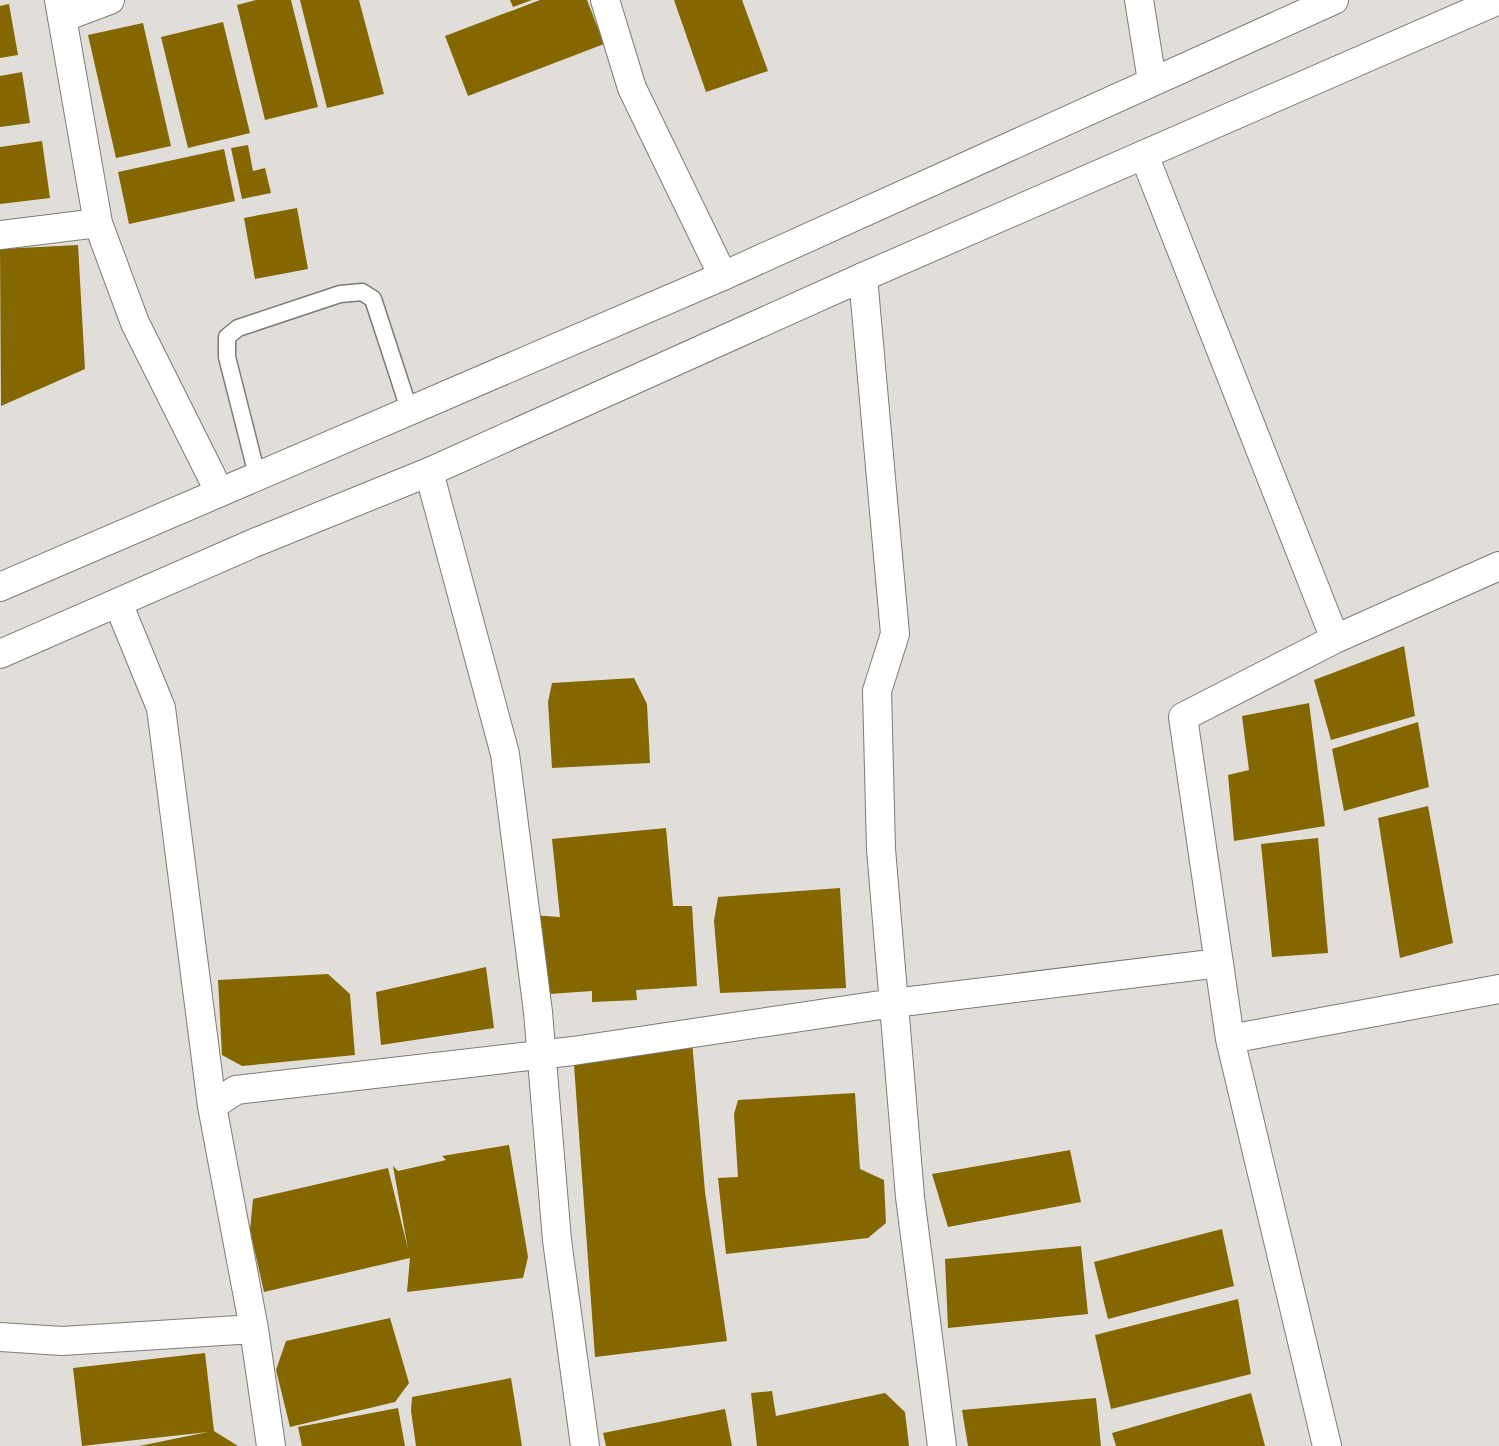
<svg xmlns="http://www.w3.org/2000/svg" width="1499" height="1446" viewBox="0 0 1499 1446" font-family="Montserrat,sans-serif">
  <rect width="100%" height="100%" fill="#e1ded9"/>
  <path fill="#846700" d="M256,0H291L318,107L265,120L237,5Z
    M300,0H359L384,94L327,108Z
    M510,0H532L513,7Z
    M540,0H587L604,44L468,96L445,36Z
    M674,0H742L768,71L706,92Z
    M9,4L18,55L0,58V6Z
    M223,22L250,133L188,148L161,37Z
    M143,23L171,146L116,158L88,35Z
    M22,72L30,123L0,127V76Z
    M42,141L50,198L0,204V147Z
    M248,145L253,171L265,168L271,193L242,199L231,148Z
    M224,149L235,201L129,224L118,172Z
    M297,208L308,269L255,279L244,218Z
    M78,245L85,369L1,406L0,249Z
    M1404,646L1415,716L1331,740L1314,680Z
    M634,678L647,704L650,763L552,768L548,702L552,683Z
    M1309,703L1325,826L1234,841L1228,775L1249,770L1242,716Z
    M1418,722L1429,787L1344,811L1332,749Z
    M1428,806L1453,943L1400,958L1378,818Z
    M666,828L673,906H692L697,986L636,990L637,1000L592,1002V991L535,995L531,915L560,917L552,839Z
    M1318,838L1328,953L1272,957L1261,844Z
    M840,888L846,988L720,993L714,921L718,897Z
    M486,967L494,1028L381,1045L376,992Z
    M328,974L350,994L355,1055L242,1066L222,1055L218,980Z
    M692,1041L705,1192L727,1341L595,1357L573,1051Z
    M855,1093L860,1169L884,1180L886,1223L868,1238L726,1254L718,1178L738,1177L734,1114L738,1100Z
    M509,1145L528,1257L523,1278L407,1292L410,1258L264,1292L250,1230L253,1199L388,1168L408,1249L393,1166L398,1171L446,1160L442,1156Z
    M1070,1150L1081,1202L948,1227L932,1174Z
    M1222,1229L1234,1286L1108,1319L1094,1262Z
    M1081,1246L1088,1314L948,1328L945,1259Z
    M1238,1299L1251,1374L1111,1409L1095,1335Z
    M390,1318L409,1383L395,1402L290,1427L276,1370L286,1341Z
    M205,1353L214,1431L238,1446H139L208,1432L82,1446L73,1368Z
    M511,1378L522,1446H416L411,1411L412,1397Z
    M772,1391L776,1416L885,1393L905,1412L909,1446H757L751,1393Z
    M1251,1393L1265,1446H1116L1112,1433Z
    M1096,1398L1101,1446H968L962,1410Z
    M398,1408L405,1446H302L298,1427Z
    M725,1409L732,1446H606L603,1433Z"/>
  <g fill="none" stroke-linecap="round" stroke-linejoin="round">
    <g stroke="#7d7b76" stroke-width="19">
      <path id="lane" d="M257,475L227,357V337L238,328L340,294L362,292L373,299L409,409"/>
    </g>
    <g stroke="#7d7b76" stroke-width="30">
      <path id="street" d="M59,0L98,223L135,323L219,491
        M605,0L632,88L723,276
        M1139,0L1152,81
        M62,18L110,0
        M1144,155L1335,639
        M0,235L98,223
        M863,277L895,634L877,691L881,849L910,1197L942,1446
        M429,472L505,754L538,1012L557,1240L585,1446
        M118,603L161,708L212,1106L254,1329L271,1446
        M1230,1039L1499,989
        M212,1106L236,1090L573,1051L894,1003L1219,963
        M0,1337L62,1341L254,1329
        M1327,1446L1230,1039L1183,717L1335,639L1499,566"/>
    </g>
    <g stroke="#7d7b76" stroke-width="30">
      <path id="highway" d="M0,587L723,276L1334,0
        M0,654L254,543L429,472L863,277L1499,0"/>
    </g>
    <use href="#lane" stroke="#fff" stroke-width="16"/>
    <use href="#street" stroke="#fff" stroke-width="28"/>
    <use href="#highway" stroke="#fff" stroke-width="28"/>
  </g>
</svg>
